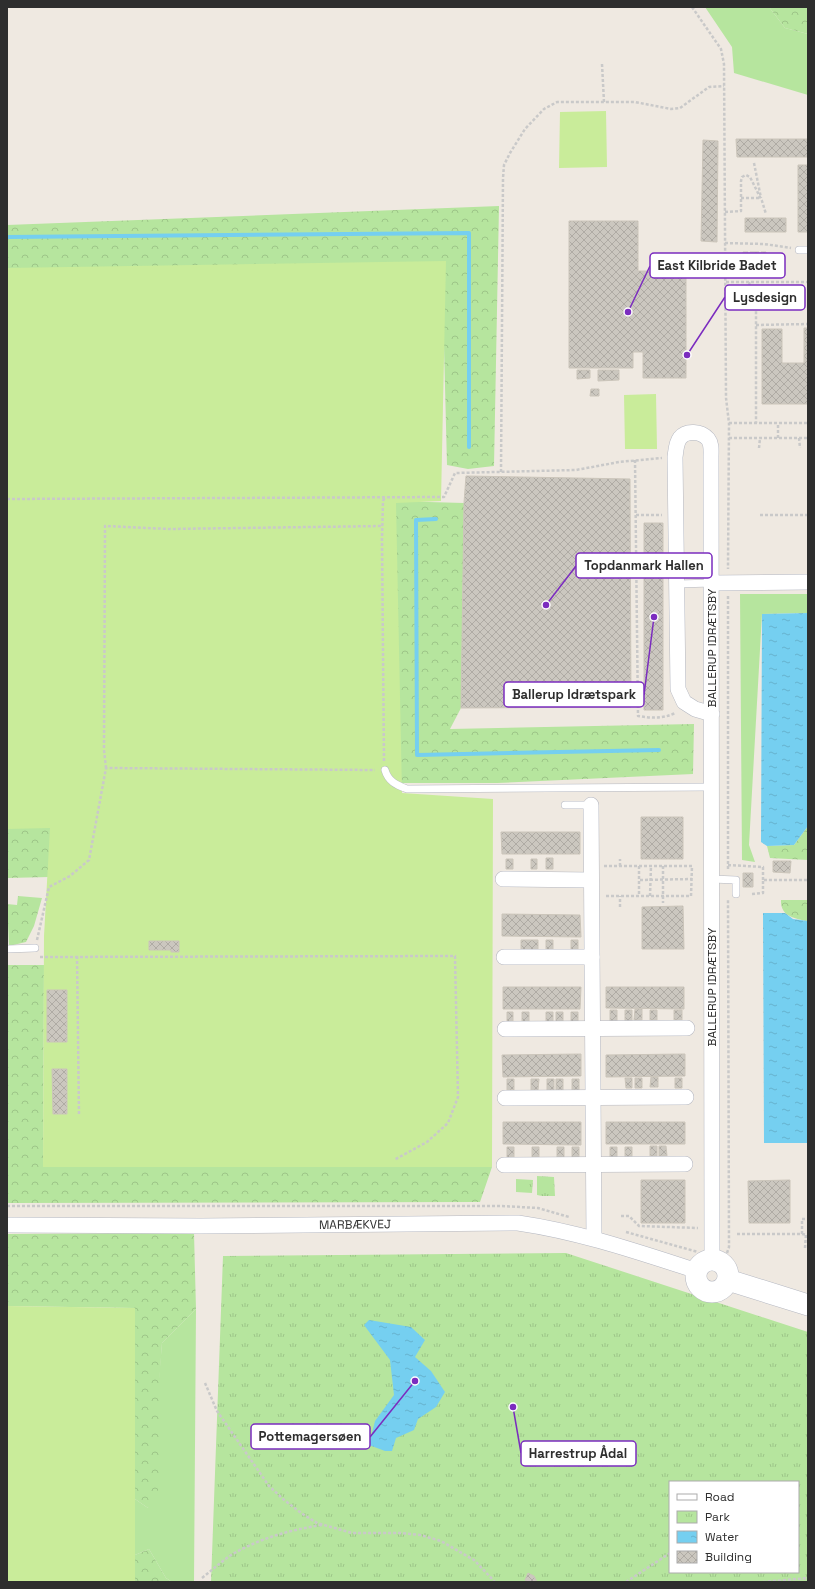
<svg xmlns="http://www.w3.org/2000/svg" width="815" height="1589" viewBox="0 0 815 1589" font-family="'Space Grotesk',sans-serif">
  <defs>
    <pattern id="forest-crowns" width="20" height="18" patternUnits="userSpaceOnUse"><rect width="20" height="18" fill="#b6e59e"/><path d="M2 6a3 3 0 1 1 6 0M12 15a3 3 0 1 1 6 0" fill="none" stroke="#9dc588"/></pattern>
    <pattern id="park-tufts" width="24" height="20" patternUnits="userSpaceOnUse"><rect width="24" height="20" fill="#b6e59e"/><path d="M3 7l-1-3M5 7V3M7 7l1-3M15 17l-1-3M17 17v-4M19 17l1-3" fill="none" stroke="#9dc588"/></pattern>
    <pattern id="water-ripples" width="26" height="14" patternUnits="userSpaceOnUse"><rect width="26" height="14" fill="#75cff0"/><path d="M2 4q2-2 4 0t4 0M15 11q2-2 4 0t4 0" fill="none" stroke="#66b2ce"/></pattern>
    <pattern id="building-cross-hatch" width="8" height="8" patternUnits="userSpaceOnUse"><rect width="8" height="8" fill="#cbc7bf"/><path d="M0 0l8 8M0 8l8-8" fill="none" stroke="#afaba4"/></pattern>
  </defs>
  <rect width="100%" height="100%" fill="#efe9e1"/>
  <path fill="#b6e59e" d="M705,7H769L785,28L808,34V95L734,73L732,47Z
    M740,594H808V613L762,614L749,845L755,862L742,860Z
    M196,1309L194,1582H172L166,1578L149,1549L135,1555V1499L148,1508L162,1343Z"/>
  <path fill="url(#forest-crowns)" d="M769,7H808V34L785,28Z
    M499,206L494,466L468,469L447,465L442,267L7,269V225Z
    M393,501L464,503L461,708L450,729L694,724L693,774L497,783H399Z
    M87,826L50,877L7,878V827Z
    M808,826V860L770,858L767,846L794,845Z
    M18,896L42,898L34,926L26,942L9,946L7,904L17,905Z
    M781,900H808V921C795,919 780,916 781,900Z
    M7,965H44L43,1167H492L480,1202L7,1203Z
    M194,1233L196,1309L162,1343L159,1386L160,1487L148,1508L135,1499V1308L7,1306V1234Z
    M149,1549L166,1578L172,1582H135V1555Z"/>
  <path fill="url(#park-tufts)" fill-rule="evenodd" d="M537,1176L554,1177L555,1196H542L537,1195Z
    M516,1179L533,1180L532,1193L516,1192Z
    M566,1253L808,1332V1582H211L223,1256ZM670,1482H798V1572H670Z"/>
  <path fill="#c9ec9a" d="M606,111L607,167L559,168L560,112Z
    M446,261L441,501L396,503L402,793L493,799L492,1167H43L44,936L50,828L7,829V268Z
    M656,394L657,449H625L624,395Z
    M7,1306L135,1308V1582H7Z"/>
  <path fill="url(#water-ripples)" d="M808,613V826L794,845L767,846L761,842L762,614Z
    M763,913H785L793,919L808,921V1143H764Z
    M369,1320L411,1327L425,1340L415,1357L431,1371L445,1392L436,1407L418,1419L414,1430L396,1438L392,1451H385L369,1445L375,1421L394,1395L390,1360L364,1325Z"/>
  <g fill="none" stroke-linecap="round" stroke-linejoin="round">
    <path stroke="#75cff0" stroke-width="4" d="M7,237L469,233V447
      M436,519L416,520L417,755L659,750"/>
  </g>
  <path fill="url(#building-cross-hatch)" stroke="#cbc5ba" d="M736,139H808V157H737Z
    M703,140L718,141L717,242L701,241Z
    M798,165H808V232H798Z
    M745,218H786V232H745Z
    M569,221H638V271H686V378H643V352H633V368H569Z
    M743,252H748L749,270H743Z
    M750,252H759L760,270H751Z
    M761,252H766V270H761Z
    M804,328H808V404H762V329H782V363H804Z
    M577,370H590V378L577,379Z
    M598,370H619V380L598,381Z
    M591,389H599V396H590Z
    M466,476L630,479L631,707L461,708L464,503Z
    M644,523H663V710H644Z
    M641,817H683V859H641Z
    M501,832H580V854H502Z
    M546,858H553V869H546Z
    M506,859H513V869H506Z
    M531,859H537V869H531Z
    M773,861H791L790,873L773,872Z
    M743,873H753V887H743Z
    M683,906L684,949H642V907Z
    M502,914L580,915L581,937L502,936Z
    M521,940H538V950H521Z
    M546,940H553V950H546Z
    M571,940H578V951H571Z
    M149,941H179V952H171V950H149Z
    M503,987H581L580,1009H503Z
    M606,987H684V1009L606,1008Z
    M47,990H67V1042H47Z
    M635,1009H642V1020H634Z
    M610,1010H617V1021H610Z
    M625,1010H632V1021H625Z
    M650,1010H657V1020H650Z
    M674,1010H682V1020H674Z
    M507,1012H513V1022H507Z
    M522,1012H529V1022H522Z
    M546,1012H553V1022H546Z
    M556,1012H563V1022H556Z
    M571,1012H578V1022H571Z
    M581,1054V1076L503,1077L502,1055Z
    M685,1054V1076L606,1077V1055Z
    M52,1069H67V1114H53Z
    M651,1077H658V1087H650Z
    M625,1078H632V1088H626Z
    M635,1078H642V1088H635Z
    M675,1078H682V1088H675Z
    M507,1079H514V1090H507Z
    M531,1079H539L538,1090H531Z
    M547,1079H554V1090H547Z
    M556,1079H563V1090H556Z
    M572,1079H579V1090H572Z
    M503,1122H581V1145L503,1144Z
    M606,1122H685V1144H606Z
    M650,1146H657V1156H650Z
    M659,1146H666L667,1156H659Z
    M507,1147H514V1158H507Z
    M532,1147H539V1157H532Z
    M557,1147H564V1157H557Z
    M572,1147H579V1157H572Z
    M610,1147H617V1157H610Z
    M625,1147H632V1157H625Z
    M641,1180H685V1223H641Z
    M790,1180V1223H749L748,1181Z
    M528,1573L534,1576L537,1582H528L525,1580Z"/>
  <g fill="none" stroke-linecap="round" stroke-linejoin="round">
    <g stroke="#b4b7c1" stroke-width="8">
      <path id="lane" d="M799,250H808
        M678,584L712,583
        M385,770C388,781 396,785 407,789L712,787
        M565,805H591
        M712,879L736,880V894
        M7,949L35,948"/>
    </g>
    <g stroke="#b4b7c1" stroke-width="16">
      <g id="street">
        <path d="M712,583L808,582"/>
        <path d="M591,805L594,1238"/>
        <path d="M503,879L591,880"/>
        <path d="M504,957H592"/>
        <path d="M505,1029L687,1028"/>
        <path d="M505,1098L686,1097"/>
        <path d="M504,1165L685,1164"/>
        <path id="s1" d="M7,1225L201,1226L518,1223C580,1232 638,1252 697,1271"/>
        <path d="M712,1259L711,457C711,451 712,444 708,439C701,431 686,430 680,438C676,443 676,451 675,457L678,689L684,702L695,709L712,714"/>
      </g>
    </g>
    <g stroke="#b4b7c1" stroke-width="22">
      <path id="secondary" d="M696 1276a16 16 0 1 1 32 0a16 16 0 1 1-32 0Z
        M728,1280L808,1305"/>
    </g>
    <path stroke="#c9c9c9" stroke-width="2.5" stroke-dasharray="3 2" stroke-linecap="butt" d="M692,7L721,49L724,64L726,398L729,423L728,569
      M602,64L604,102
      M754,163L761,198
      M741,198H760
      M725,212L741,211V181L742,177L746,175L750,177L762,201L766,214
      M725,243L764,244L791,248
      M694,275H726
      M726,282H808
      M749,282L756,310V423
      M756,325L808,324
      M729,423H808
      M729,438H808
      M778,438V423
      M799,438L800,448
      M759,448L760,438
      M635,460L638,716C651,718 663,719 675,713
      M501,472L503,178L504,165L510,153L525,129L544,109L557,102H635L671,109L680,108L709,87L724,86
      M7,499L444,497L455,473L576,470L619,462L662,458
      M636,515H662
      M760,515H808
      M728,596V871
      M384,761L382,539L383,501L385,497
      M106,768L104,750L105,526L169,529L383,526
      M728,865L763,867V880
      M604,866H692L691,896H606
      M620,866V859
      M639,866V896
      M663,866V903
      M640,880L692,879
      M752,894L763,893V880H808
      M650,896L651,866
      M620,907V896
      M37,940L49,887L70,876L89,860L106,768L375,770
      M77,956L79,1116
      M40,957L455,956L458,1097L448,1123L427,1142L394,1160
      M7,1206H501L538,1208L569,1217
      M621,1216H629L639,1226L698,1228
      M626,1232L698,1252
      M737,1234H802L808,1235
      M802,1234V1219H808
      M805,1248L806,1234
      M727,1253L729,1247L728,900
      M205,1383L217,1411L269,1486L283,1499L301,1513L317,1523L352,1533H400L420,1535L441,1541L474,1560L495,1582
      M202,1578C212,1570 221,1562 231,1555C260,1538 290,1530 322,1525
      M626,1582L670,1553
      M763,1582L808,1578"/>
    <use href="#lane" stroke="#fff" stroke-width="7"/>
    <use href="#street" stroke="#fff" stroke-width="15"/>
    <use href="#secondary" stroke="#fff" stroke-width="21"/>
  </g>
  <g text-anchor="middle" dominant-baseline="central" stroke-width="3" stroke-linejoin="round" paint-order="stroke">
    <g font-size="12" fill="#2e2e2e" stroke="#fff">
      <text transform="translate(712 648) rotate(-90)">BALLERUP IDRÆTSBY</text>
      <text transform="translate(712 987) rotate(-90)">BALLERUP IDRÆTSBY</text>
      <text stroke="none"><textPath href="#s1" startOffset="348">MARBÆKVEJ</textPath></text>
    </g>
  </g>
  <path fill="none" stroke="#7b2cbf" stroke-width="1.5" d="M628 312L650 266M687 355L725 297M546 605L576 566M654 617L644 695M415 1381L370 1437M513 1407L521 1453"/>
  <g fill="#7b2cbf" stroke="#fff" stroke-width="1.5">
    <circle cx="628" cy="312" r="4"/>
    <circle cx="687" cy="355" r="4"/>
    <circle cx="546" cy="605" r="4"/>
    <circle cx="654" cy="617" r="4"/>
    <circle cx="415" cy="1381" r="4"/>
    <circle cx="513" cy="1407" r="4"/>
  </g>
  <g fill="#fff" stroke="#7b2cbf" stroke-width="1.5">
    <rect x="650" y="253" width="135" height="25" rx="4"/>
    <rect x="725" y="285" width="80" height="25" rx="4"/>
    <rect x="576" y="553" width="136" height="25" rx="4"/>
    <rect x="504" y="682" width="140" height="25" rx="4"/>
    <rect x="251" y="1424" width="119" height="25" rx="4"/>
    <rect x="521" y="1441" width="115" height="25" rx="4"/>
  </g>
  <g font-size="13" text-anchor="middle" font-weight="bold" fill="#2e2e2e">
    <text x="717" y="270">East Kilbride Badet</text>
    <text x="765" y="302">Lysdesign</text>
    <text x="644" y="570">Topdanmark Hallen</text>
    <text x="574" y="699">Ballerup Idrætspark</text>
    <text x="310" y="1441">Pottemagersøen</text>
    <text x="578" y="1458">Harrestrup Ådal</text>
  </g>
  <rect width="815" height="1589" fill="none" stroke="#2e2e2e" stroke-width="16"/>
  <rect x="669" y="1481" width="130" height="92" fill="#ffffff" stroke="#ababab"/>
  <rect x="677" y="1494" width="20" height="6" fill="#ffffff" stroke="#ababab"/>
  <text x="705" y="1501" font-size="12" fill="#2e2e2e">Road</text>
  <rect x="677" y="1511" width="20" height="12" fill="url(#park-tufts)" stroke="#ababab"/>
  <text x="705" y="1521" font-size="12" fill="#2e2e2e">Park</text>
  <rect x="677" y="1531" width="20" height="12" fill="url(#water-ripples)" stroke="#ababab"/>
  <text x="705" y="1541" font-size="12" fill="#2e2e2e">Water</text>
  <rect x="677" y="1551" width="20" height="12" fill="url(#building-cross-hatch)" stroke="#ababab"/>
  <text x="705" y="1561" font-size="12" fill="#2e2e2e">Building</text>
</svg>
